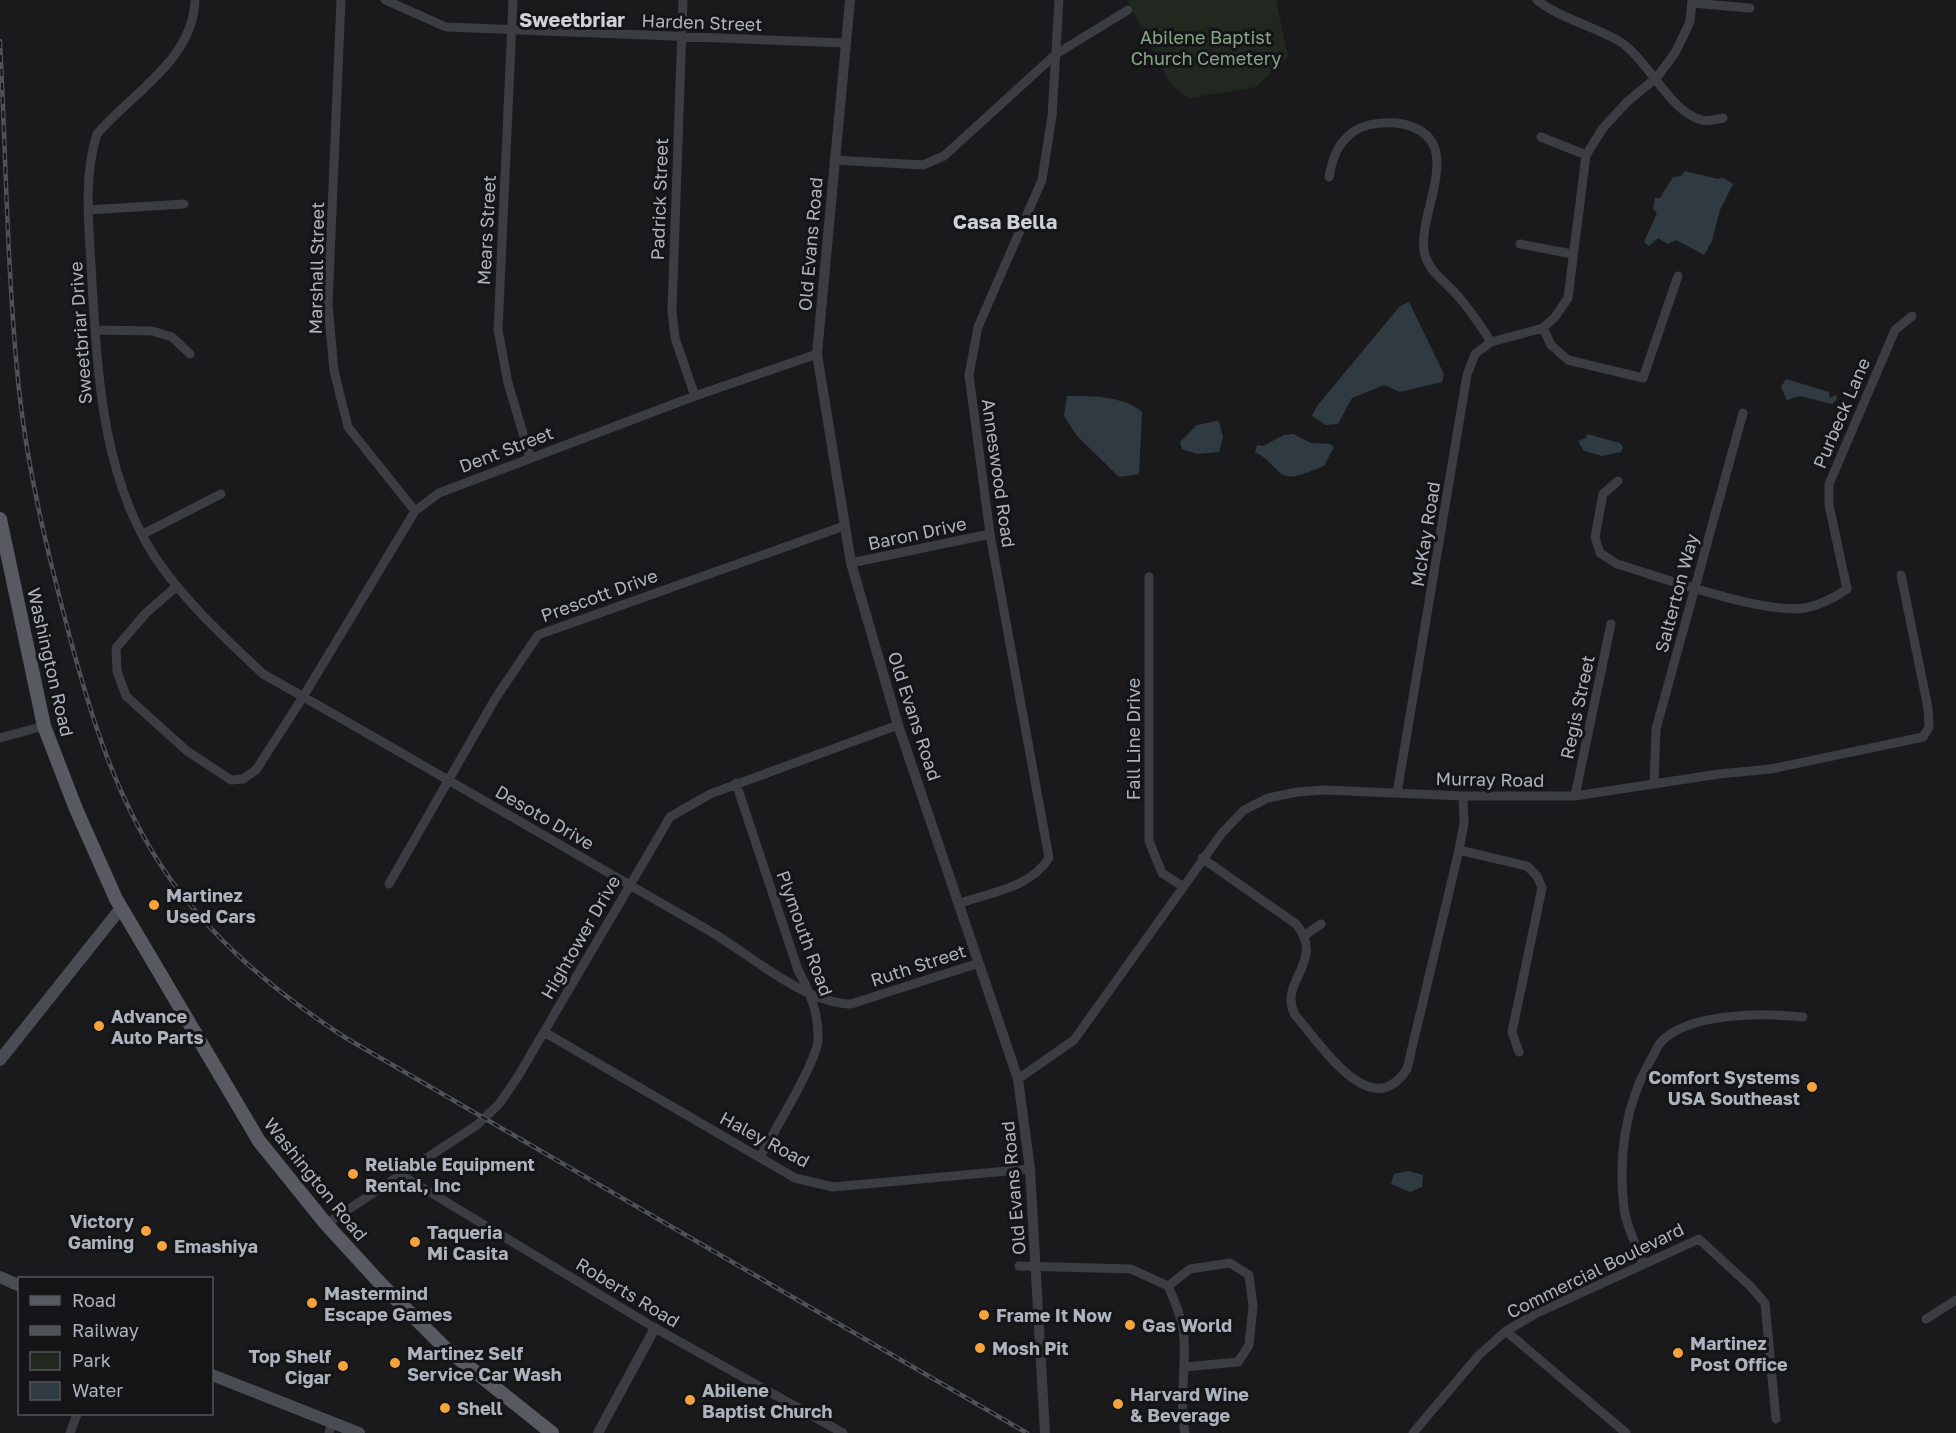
<svg xmlns="http://www.w3.org/2000/svg" width="1956" height="1433" viewBox="0 0 1956 1433" font-family="'Golos Text',sans-serif">
  <rect width="100%" height="100%" fill="#1a1a1d"/>
  <path fill="#202820" d="M1127,0H1276L1288,56L1256,87L1189,98L1171,85Z"/>
  <path fill="#303b41" d="M1685,171L1718,179L1722,177L1733,184L1720,210L1712,241L1704,255L1676,240L1668,244L1658,238L1649,246L1644,242L1657,213L1653,209L1655,198H1660L1673,177L1681,176Z
    M1409,302L1444,374L1442,382L1400,392L1384,385L1352,398L1338,424L1326,425L1312,416L1317,406L1400,306Z
    M1786,379L1829,392L1830,398L1836,395L1837,399L1832,404L1800,396L1787,400L1781,387Z
    M1067,396C1089,396 1126,396 1142,412L1139,474L1119,477L1077,436L1064,416Z
    M1216,421L1219,422L1223,437L1219,452L1197,454L1182,449L1180,442L1197,425Z
    M1293,434L1311,443L1330,444L1334,447L1324,466C1315,469 1296,479 1286,476C1276,472 1267,457 1255,452L1257,445L1263,446L1284,435Z
    M1587,434L1620,443L1623,447L1621,452L1602,456L1584,451L1578,441L1586,438Z
    M1408,1171L1423,1175L1422,1187L1410,1192L1391,1184L1394,1174Z"/>
  <g fill="none" stroke-linecap="round" stroke-linejoin="round">
    <path stroke="#3b3d42" stroke-width="9" d="M195,0C193,60 133,92 97,134C82,180 90,235 92,283C98,376 102,472 153,554C183,600 224,637 263,674C412,758 559,845 708,930C750,954 802,1003 851,1004L979,963
      M341,0L328,304L334,371L348,427L415,511
      M385,0L446,27L844,43
      M513,0L498,330L508,383L530,457
      M683,0L672,311L675,338L695,396
      M1537,0C1555,16 1595,27 1619,41C1649,60 1668,110 1701,120C1707,122 1716,119 1723,118
      M1692,3L1750,8
      M1541,137L1586,155
      M834,160L923,165L944,156L1056,54L1128,10
      M1329,177C1333,157 1337,144 1354,131C1367,123 1388,121 1403,124C1471,139 1414,216 1425,255C1430,273 1445,281 1456,294C1470,309 1480,325 1491,342
      M88,210L184,204
      M1520,244L1572,254
      M1543,328L1551,345L1568,360L1643,378L1678,276
      M95,330L152,331L172,337L190,354
      M1618,481L1603,494L1595,537L1600,553L1617,564C1661,577 1764,615 1805,608C1821,605 1834,598 1847,589L1829,505V484L1895,330L1912,316
      M143,534L221,494
      M851,563L990,534
      M1149,577V841L1162,873L1182,886
      M177,586L146,613L116,648L117,671L126,696L187,751L231,780L243,779L256,770L303,697L415,511L439,493L695,396L817,354
      M0,738L44,726
      M736,783L798,970C810,992 819,1014 818,1040C817,1061 772,1135 760,1157
      M1654,784L1656,729L1743,413
      M1397,793L1467,375L1475,354L1491,342L1543,328L1555,317L1568,298L1586,155L1603,128L1627,102L1657,77L1675,53L1690,22L1692,0
      M1575,796L1611,624
      M1459,850L1527,866L1537,876L1542,888L1512,1032L1519,1052
      M1202,858L1296,924C1327,962 1277,981 1295,1015C1321,1044 1371,1125 1407,1069L1459,850L1464,823L1463,796
      M389,884L495,699L538,635L844,526
      M960,903C991,893 1031,887 1049,858L990,534L969,375L978,327L1042,180L1052,116L1059,0
      M1305,935L1321,924
      M544,1032L795,1178L833,1187L1030,1169
      M1018,1079L1074,1040L1222,833L1244,810L1268,798L1297,792L1325,790L1463,796H1575L1719,774L1771,769L1923,737L1929,727L1928,708L1901,575
      M400,1174L655,1328L843,1433
      M326,1224L477,1125L499,1104L517,1078L670,817L710,794L898,725
      M1643,1264C1637,1246 1626,1226 1624,1208C1618,1158 1625,1105 1650,1061C1654,1055 1657,1046 1662,1041C1691,1012 1765,1013 1803,1017
      M1019,1266L1131,1269L1168,1286C1176,1304 1183,1321 1184,1340C1186,1371 1179,1403 1185,1433
      M1168,1286L1190,1269L1230,1263L1249,1275L1253,1306L1249,1345L1238,1362L1184,1367
      M1926,1319L1956,1300
      M1506,1331L1626,1433
      M70,1433L77,1414
      M329,1433L332,1423
      M1413,1433L1479,1355L1506,1331L1535,1314L1699,1239L1750,1286L1765,1303L1776,1419"/>
    <path stroke="#3b3d42" stroke-width="10" d="M850,0L817,354L851,563L898,725L1018,1079L1030,1169L1045,1433
      M598,1433L655,1328"/>
    <path stroke="#494c52" stroke-width="12" d="M0,1060L121,908
      M0,1277L20,1286
      M212,1375L359,1433"/>
    <path stroke="#575a61" stroke-width="14" d="M0,519L44,726L76,809L116,899L259,1141L326,1224L381,1284L443,1346L552,1433"/>
    <g stroke="#4e5157" stroke-width="4.5">
      <path id="rail" d="M0,41C6,157 7,274 19,390C28,473 48,554 69,634C91,717 116,798 164,870C212,940 275,992 346,1038L1027,1433"/>
    </g>
    <use href="#rail" stroke="#151518" stroke-width="2" stroke-dasharray="7" stroke-linecap="butt"/>
  </g>
  <g fill="#f4a43b" stroke="#151518" stroke-width="2">
    <circle cx="154" cy="905" r="6"/>
    <circle cx="99" cy="1026" r="6"/>
    <circle cx="1812" cy="1087" r="6"/>
    <circle cx="353" cy="1174" r="6"/>
    <circle cx="146" cy="1231" r="6"/>
    <circle cx="415" cy="1242" r="6"/>
    <circle cx="162" cy="1246" r="6"/>
    <circle cx="312" cy="1303" r="6"/>
    <circle cx="984" cy="1315" r="6"/>
    <circle cx="1130" cy="1325" r="6"/>
    <circle cx="980" cy="1348" r="6"/>
    <circle cx="1678" cy="1353" r="6"/>
    <circle cx="395" cy="1363" r="6"/>
    <circle cx="343" cy="1366" r="6"/>
    <circle cx="690" cy="1400" r="6"/>
    <circle cx="1118" cy="1404" r="6"/>
    <circle cx="445" cy="1408" r="6"/>
  </g>
  <g text-anchor="middle" dominant-baseline="central" stroke-width="6" stroke-linejoin="round" paint-order="stroke">
    <g font-size="18" fill="#adb3bc" stroke="#151518">
      <text transform="translate(702 22) rotate(2)">Harden Street</text>
      <text transform="translate(659 199) rotate(-88)">Padrick Street</text>
      <text transform="translate(486 230) rotate(-87)">Mears Street</text>
      <text transform="translate(810 244) rotate(-85)">Old Evans Road</text>
      <text transform="translate(316 268) rotate(-89)">Marshall Street</text>
      <text transform="translate(80 333) rotate(-94)">Sweetbriar Drive</text>
      <text transform="translate(1841 413) rotate(-67)">Purbeck Lane</text>
      <text transform="translate(506 449) rotate(-21)">Dent Street</text>
      <text transform="translate(999 473) rotate(82)">Anneswood Road</text>
      <text transform="translate(917 533) rotate(-12)">Baron Drive</text>
      <text transform="translate(1425 534) rotate(-81)">McKay Road</text>
      <text transform="translate(1676 593) rotate(-75)">Salterton Way</text>
      <text transform="translate(599 595) rotate(-20)">Prescott Drive</text>
      <text transform="translate(51 662) rotate(77)">Washington Road</text>
      <text transform="translate(1577 707) rotate(-78)">Regis Street</text>
      <text transform="translate(915 716) rotate(72)">Old Evans Road</text>
      <text transform="translate(1133 739) rotate(-90)">Fall Line Drive</text>
      <text transform="translate(1490 779) rotate(1)">Murray Road</text>
      <text transform="translate(545 817) rotate(30)">Desoto Drive</text>
      <text transform="translate(805 933) rotate(70)">Plymouth Road</text>
      <text transform="translate(580 937) rotate(-60)">Hightower Drive</text>
      <text transform="translate(918 965) rotate(-18)">Ruth Street</text>
      <text transform="translate(765 1139) rotate(28)">Haley Road</text>
      <text transform="translate(316 1179) rotate(51)">Washington Road</text>
      <text transform="translate(1013 1188) rotate(-95)">Old Evans Road</text>
      <text transform="translate(1595 1270) rotate(-26)">Commercial Boulevard</text>
      <text transform="translate(628 1292) rotate(31)">Roberts Road</text>
    </g>
    <g font-size="18" fill="#85a784" stroke="#151518">
      <text x="1206" y="37">Abilene Baptist<tspan x="1206" dy="21">Church Cemetery</tspan></text>
    </g>
    <g font-size="18" font-weight="bold" fill="#adb3bc" stroke="#151518" text-anchor="start">
      <text x="166" y="895">Martinez<tspan x="166" dy="21">Used Cars</tspan></text>
      <text x="111" y="1016">Advance<tspan x="111" dy="21">Auto Parts</tspan></text>
      <text x="1800" y="1077" text-anchor="end">Comfort Systems<tspan x="1800" dy="21">USA Southeast</tspan></text>
      <text x="365" y="1164">Reliable Equipment<tspan x="365" dy="21">Rental, Inc</tspan></text>
      <text x="134" y="1221" text-anchor="end">Victory<tspan x="134" dy="21">Gaming</tspan></text>
      <text x="427" y="1232">Taqueria<tspan x="427" dy="21">Mi Casita</tspan></text>
      <text x="174" y="1246">Emashiya</text>
      <text x="324" y="1293">Mastermind<tspan x="324" dy="21">Escape Games</tspan></text>
      <text x="996" y="1315">Frame It Now</text>
      <text x="1142" y="1325">Gas World</text>
      <text x="1690" y="1343">Martinez<tspan x="1690" dy="21">Post Office</tspan></text>
      <text x="992" y="1348">Mosh Pit</text>
      <text x="407" y="1353">Martinez Self<tspan x="407" dy="21">Service Car Wash</tspan></text>
      <text x="331" y="1356" text-anchor="end">Top Shelf<tspan x="331" dy="21">Cigar</tspan></text>
      <text x="702" y="1390">Abilene<tspan x="702" dy="21">Baptist Church</tspan></text>
      <text x="1130" y="1394">Harvard Wine<tspan x="1130" dy="21">&amp; Beverage</tspan></text>
      <text x="457" y="1408">Shell</text>
    </g>
    <g font-size="20" font-weight="bold" fill="#ced2d8" stroke="#151518">
      <text x="572" y="19">Sweetbriar</text>
      <text x="1005" y="221">Casa Bella</text>
    </g>
  </g>
  <rect x="18" y="1277" width="195" height="138" fill="#151518" stroke="#52545a" stroke-width="1.5"/>
  <rect x="30" y="1296" width="30" height="9" fill="#575a61" stroke="#52545a" stroke-width="1.5"/>
  <text x="72" y="1307" font-size="18" fill="#adb3bc">Road</text>
  <rect x="30" y="1326" width="30" height="9" fill="#4e5157" stroke="#52545a" stroke-width="1.5"/>
  <text x="72" y="1337" font-size="18" fill="#adb3bc">Railway</text>
  <rect x="30" y="1352" width="30" height="18" fill="#202820" stroke="#52545a" stroke-width="1.5"/>
  <text x="72" y="1367" font-size="18" fill="#adb3bc">Park</text>
  <rect x="30" y="1382" width="30" height="18" fill="#303b41" stroke="#52545a" stroke-width="1.5"/>
  <text x="72" y="1397" font-size="18" fill="#adb3bc">Water</text>
</svg>
